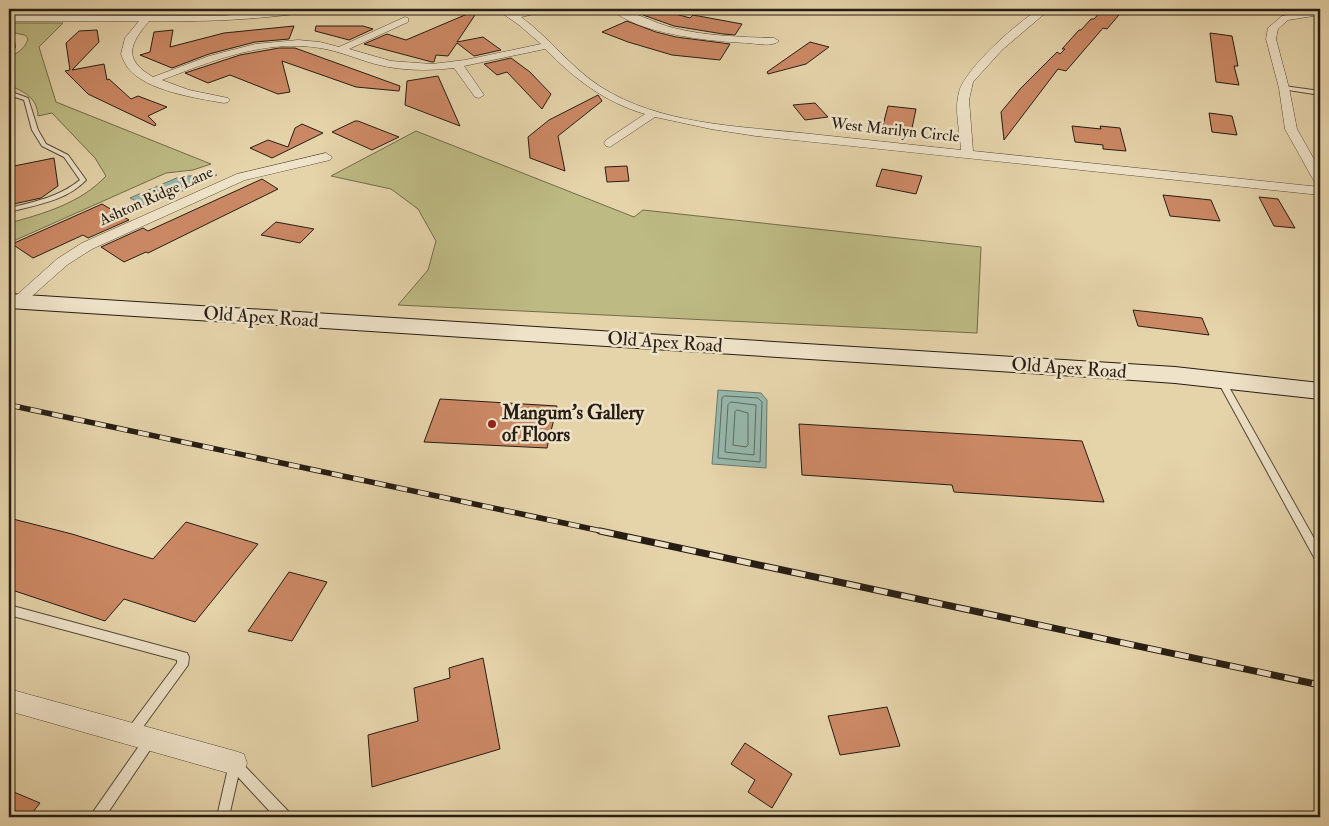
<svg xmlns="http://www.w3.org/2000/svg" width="1329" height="826" viewBox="0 0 1329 826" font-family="'IM FELL Double Pica',serif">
  <rect width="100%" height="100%" fill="#e5d3aa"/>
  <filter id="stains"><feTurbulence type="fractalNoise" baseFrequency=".004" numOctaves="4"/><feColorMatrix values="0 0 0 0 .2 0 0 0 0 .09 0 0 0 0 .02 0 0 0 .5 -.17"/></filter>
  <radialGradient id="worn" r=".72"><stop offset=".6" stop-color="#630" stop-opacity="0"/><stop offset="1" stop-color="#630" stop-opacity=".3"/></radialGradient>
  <path fill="#bdba83" stroke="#726c4b" d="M9,23H63L39,47L56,102L211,164L193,170L166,173L9,243V223C43,214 81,203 106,176L95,158L52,113L38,116C37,97 24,92 9,85V58C17,53 25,49 28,39L25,35L9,32Z
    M416,131L634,217L643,210L981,247L977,333L398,305L428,270L436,241L418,209L391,189L331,176Z"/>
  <path fill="#96b7ab" stroke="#6a796e" d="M210,174L217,175L148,207L130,198L179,177Z
    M718,390L761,393L767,400L766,468L712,464Z"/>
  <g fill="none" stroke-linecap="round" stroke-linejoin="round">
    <path stroke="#5e6a5f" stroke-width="1" d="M165,188L168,190L167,193L148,201L145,200L146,196Z
      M725,396L758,398L762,402L760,462L718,458L722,398Z
      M731,402L756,405L754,455L725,452L728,405Z
      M737,410L748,413V445L746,447L733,445L735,412Z"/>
  </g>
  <path fill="#cb8864" stroke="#271d13" d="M479,9L457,42L483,37L501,50L474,56L457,43L448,56L436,55L434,62H432L364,44L387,34L406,40Z
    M658,9L690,18L693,15L742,24L735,35L723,34L674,26L643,15Z
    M1103,9H1124L1107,29L1103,28L1066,71L1058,69L1004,140L1001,112L1021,88L1057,52L1060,54L1065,49H1062L1079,30H1081L1091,19H1094Z
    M627,21L656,32L676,37L730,44L720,60L672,55L628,42L602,32Z
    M294,26L289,39L255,42L209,54L172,68L140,55L150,52L154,32L173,30L170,47L224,33Z
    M316,26H363L373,29L349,40L315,31Z
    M97,30L99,42L72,70L104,64L107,80L109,79L131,99L138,96L167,107L148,116L156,124L155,126L88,94L65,71L70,70L66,43L79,31Z
    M1210,33L1232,36L1238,66H1234L1239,85L1216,82Z
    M810,42L829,47L806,64L768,74L767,72Z
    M279,48H295L400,86L399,91L356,87L282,61L290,92L278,94L230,75L208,83L185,73L240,55Z
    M511,58L530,72L551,94L542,109L507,72L497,75L484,64Z
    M438,76L460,126L405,105L407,81Z
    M598,95L602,101L558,136L565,171L530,158L528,137L549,120Z
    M815,103L828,117L805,120L793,105Z
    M888,106L916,109L911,133L882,129Z
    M1209,113L1232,116L1237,135L1212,132Z
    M355,121H358L399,137L372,150L332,132Z
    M302,124L323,133L272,158L250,148L268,140L288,147L295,128Z
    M1072,126L1101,129L1100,126L1120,128L1126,151L1103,149V145L1075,142Z
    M54,158L58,186L41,198L9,205V167Z
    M627,166L629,181L607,182L605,167Z
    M882,169L922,176L916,194L876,186Z
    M262,179L278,189L148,253L146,252L124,262L101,247L143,228L148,231Z
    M1163,195L1211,200L1220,221L1170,216Z
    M1259,197L1278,199L1295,228L1274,226Z
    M102,204L129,220L88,238L83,235L33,258L12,244Z
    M276,222L314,229L300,243L261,235Z
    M1133,310L1202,318L1209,335L1138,326Z
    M440,399L557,406L547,448L424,442Z
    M799,424L1082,441L1104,502L954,492L952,485L802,475Z
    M9,518L72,534L153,559L186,522L258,544L195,622L124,599L105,621L9,589Z
    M289,572L327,582L292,641L248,631Z
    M483,658L500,749L372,787L368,735L418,721L414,688L450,678L449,668Z
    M887,707L900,746L840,755L828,716Z
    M745,743L792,774L772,808L748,792L755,780L731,764Z
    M9,790L40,803L29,817H9Z"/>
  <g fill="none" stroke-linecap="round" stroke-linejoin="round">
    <g stroke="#564a39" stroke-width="2">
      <path id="service" d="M9,40L14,41L15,47L9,55V50L11,47Z
        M1284,86L1320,91V95L1282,89V87Z
        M9,91L28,98L38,130L46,144L68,155L86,180C66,201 36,205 9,212V208C34,202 59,197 80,180L64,157L42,146L32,130L24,100L9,95Z
        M1221,377L1225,380L1320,549V562L1316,561L1217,380Z
        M9,605L183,652L187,653L189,657L188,665L135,738L131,740L127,738L125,734L127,730L177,663V660L9,615Z
        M150,734L154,736L156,740L154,744L105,817H92L93,812L146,736Z
        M235,758L239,760L289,812L290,817H275L238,777L230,812L231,817H219L218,812L229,764L231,760Z"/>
    </g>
    <g stroke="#564a39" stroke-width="1">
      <path id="minor" d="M293,9H315L310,12C254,20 205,22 149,21C130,44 122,59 153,77L209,56L255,44L298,40L320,42L339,47L405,17L408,18V22L349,49L391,61L432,64L465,60L541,44L519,25L496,9H507L515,13L534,9H549L548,11L521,17C550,38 571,68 601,87C659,124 736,126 802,133C855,139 908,144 961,150C960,131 954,110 959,92C964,70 1019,20 1039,10C1042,8 1047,9 1050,9L1002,50L973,82L969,100L973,151L1320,187V195L756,136L711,129L655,117L610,147L606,146L604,143L606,140L645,114C604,102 575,79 545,49L464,66L484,95L479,98L475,97L454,68C428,71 401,71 375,64C357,59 339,51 320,48C265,39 212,61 162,80L189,90L228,98L230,100L228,102L224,103C196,98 146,91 128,68C125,64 123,59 121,54L125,38L139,21H9V15L221,16Z
        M611,9C629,8 655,24 674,28C706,36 740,37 774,38L779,41C772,47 758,44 749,43C714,42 637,34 611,9Z
        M1320,9V15L1288,20L1278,29L1276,39L1289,88L1297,129L1320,170V185L1314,181L1285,129L1279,88L1266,39L1268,28L1282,16Z
        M326,153L332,157L330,160L245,180L92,249L67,265L22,305H12L9,302L57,259L82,243L237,174Z
        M9,689L235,751L244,754L247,763L244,772L235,775L9,711Z"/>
    </g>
    <g stroke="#271d13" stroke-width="2">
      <path id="secondary" d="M9,294L1175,367L1320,383V399L1175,383L1076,376L9,308Z"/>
    </g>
    <use href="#service" fill="#eee2c8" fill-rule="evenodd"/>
    <use href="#minor" fill="#eee2c8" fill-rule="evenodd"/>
    <use href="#secondary" fill="#eee2c8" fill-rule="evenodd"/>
    <g stroke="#271d13" stroke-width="5.5">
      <path id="rail-far1" d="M9,405L606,532"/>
    </g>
    <g stroke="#271d13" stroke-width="7">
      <path id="rail" d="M600,531L1320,685"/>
    </g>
    <use href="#rail-far1" stroke="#eee2c8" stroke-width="4" stroke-dasharray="11" stroke-linecap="butt"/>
    <use href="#rail" stroke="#eee2c8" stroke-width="5" stroke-dasharray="14" stroke-linecap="butt"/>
  </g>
  <circle fill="#8f2418" stroke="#eee2c8" stroke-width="2" cx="492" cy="424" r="5"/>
  <g text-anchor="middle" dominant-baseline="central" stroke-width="5" stroke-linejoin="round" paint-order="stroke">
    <g font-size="16" fill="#271d13" stroke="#eee2c8">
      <text transform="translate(895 130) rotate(6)">West Marilyn Circle</text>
      <text transform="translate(156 196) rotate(-24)">Ashton Ridge Lane</text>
    </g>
    <g font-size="19" fill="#271d13" stroke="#eee2c8">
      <text transform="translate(261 317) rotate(4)">Old Apex Road</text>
      <text transform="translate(665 342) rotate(4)">Old Apex Road</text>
      <text transform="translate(1069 368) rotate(4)">Old Apex Road</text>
    </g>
    <g font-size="19" font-weight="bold" fill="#271d13" stroke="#eee2c8" text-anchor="start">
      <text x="502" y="413">Mangum's Gallery<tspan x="502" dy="22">of Floors</tspan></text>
    </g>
  </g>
  <rect width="1329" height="826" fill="none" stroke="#e5d3aa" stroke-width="30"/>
  <rect x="10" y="10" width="1309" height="806" fill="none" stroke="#271d13" stroke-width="2.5"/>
  <rect x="15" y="15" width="1299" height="796" fill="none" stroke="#271d13"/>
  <rect width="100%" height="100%" filter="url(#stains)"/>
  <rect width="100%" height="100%" fill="url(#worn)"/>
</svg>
